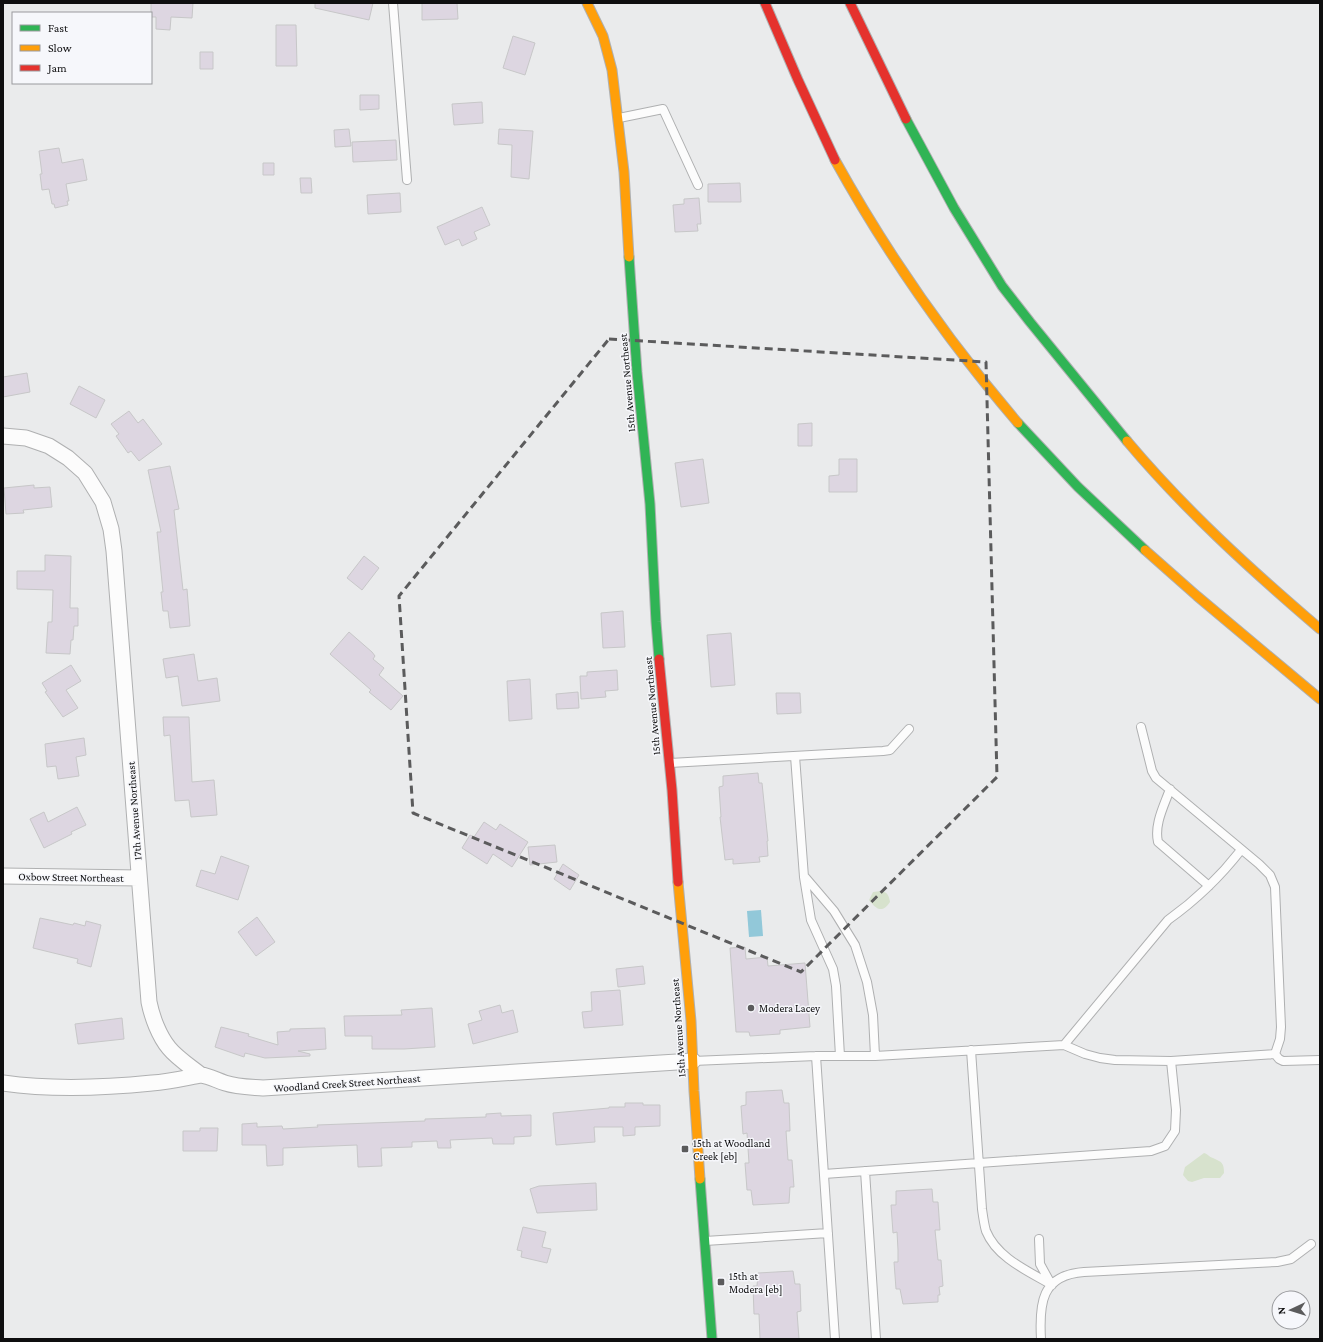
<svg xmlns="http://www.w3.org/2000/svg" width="1323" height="1342" viewBox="0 0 1323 1342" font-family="'Crimson Pro',serif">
  <rect width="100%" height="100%" fill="#eaebec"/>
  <path fill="#d7e2cd" d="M881,891C887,892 889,895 890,902C882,914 876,909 869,900L873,892Z
    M1204,1153C1208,1154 1209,1157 1213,1158C1222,1162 1224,1163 1224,1173L1220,1178H1204L1192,1182L1188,1181L1183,1175L1185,1167Z"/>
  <path fill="#92c8d9" d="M761,910L763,936L749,937L747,911Z"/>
  <path fill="#ddd6e1" stroke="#c7c7c8" d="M151,3H193L192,18L171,17L170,30L156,29V17H151Z
    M315,3H373L369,20L315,8Z
    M422,3H457L458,19L422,20Z
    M276,25H296L297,66H276Z
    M513,36L535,43L525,75L503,68Z
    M200,52H213V69H200Z
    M360,95H379V109L360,110Z
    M482,102L483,123L454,125L452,104Z
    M349,129L351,146L335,147L334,130Z
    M499,129L533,131L529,179L511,177L512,145L498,144Z
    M396,140L397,160L353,162L352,142Z
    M59,148L62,163L83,159L87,180L66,184L69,201H67L68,205L55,208L54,204H52L49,189L42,190L40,174H42L39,151Z
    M263,163H274V175H263Z
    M300,178H311L312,193H301Z
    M740,183L741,202H708V184Z
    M400,193L401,212L368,214L367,195Z
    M699,198L701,224H697L698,231L675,232L673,205L684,204V199Z
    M482,207L490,225L474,232L477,239L462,246L459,239L445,245L437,227Z
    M27,373L30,392L3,397V377Z
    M79,386L105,400L96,418L70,404Z
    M129,411L138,423L143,419L162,444L139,461L131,451L128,453L116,436L119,434L111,424Z
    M812,423V446H798V424Z
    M703,459L709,503L681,507L675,463Z
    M839,459H857V492H829V476L839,475Z
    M170,466L179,509L174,510L183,590L187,589L190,626L170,628L168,611H163L161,592H163L157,532H161L148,470Z
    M34,485V488L50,487L52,507L23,510L24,513L6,514L4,488Z
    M45,555L71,556L70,608H78V626H74L73,640H71L70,654L46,653L48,622H52L53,590L17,589V571H45Z
    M364,556L379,568L362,590L347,578Z
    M623,611L625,647L603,648L601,613Z
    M349,632L372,652L375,656L373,659L384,668L379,675L403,696L391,710L369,692L371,690L330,654Z
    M731,633L735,685L711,687L707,635Z
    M194,654L198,681L217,678L220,701L182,706L178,676L166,678L163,659Z
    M71,665L81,681L66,690L78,708L63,717L45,692L47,691L42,683Z
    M617,670L618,690L605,691L606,697L581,699L580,676H587V672Z
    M530,679L532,719L509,721L507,681Z
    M578,692L579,708L557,709L556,694Z
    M776,693H800L801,713L777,714Z
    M163,717H189L192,782L214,780L217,815L191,817L189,800L175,801L170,735L164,736Z
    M84,738L86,755L76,757L79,776L58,779L56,766L47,767L45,744Z
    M758,773L759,783H762L768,841H767L768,856L759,857L760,862L733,864V859L725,860L720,817H721L719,787L723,786V776Z
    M77,807L86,825L71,832L72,834L44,848L30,819L44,812L48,822Z
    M484,822L496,830L500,824L528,842L512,867L493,854L487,864L462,848L470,835L474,837Z
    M555,845L557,862L530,865L528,847Z
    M221,856L249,866L238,900L196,886L201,870L215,874Z
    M563,864L579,875L570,890L554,879Z
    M257,917L275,942L256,956L238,932Z
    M40,918L73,925L74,923L85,926L86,921L101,925L91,967L77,963L78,959L33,948Z
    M745,947L746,959L767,957L768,966L805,963L810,1027L780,1030V1034L750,1036L749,1032H736L730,948Z
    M643,966L645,984L618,987L616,969Z
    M620,990L623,1025L584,1028L582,1012L592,1011L591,992Z
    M500,1005L502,1013L513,1010L518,1032L473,1044L468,1024L482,1020L479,1011Z
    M432,1008L435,1047L404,1049H372V1036H345L344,1016L402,1015L401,1010Z
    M122,1018L124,1039L78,1044L75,1024Z
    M221,1027L249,1034L248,1036L278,1045L277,1032L290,1031V1029L325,1028L326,1049L298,1051L310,1054V1056L265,1058L245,1053L244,1057L215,1047Z
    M782,1090L784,1103H789L790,1131H786L788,1160H792L794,1187H790L789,1203L753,1205L751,1190H747L745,1163H749L747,1133L743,1134L741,1106L746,1105V1092Z
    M625,1103H643V1105H660V1126L635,1127V1135L623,1136V1127H594L595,1142L556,1145L553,1113L609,1108V1107H625Z
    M501,1113V1116L531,1115V1136L514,1137V1144H493L492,1138L450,1140L451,1148H438L437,1141L412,1142V1147L381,1148L382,1166L358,1167L357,1145L283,1148V1165L267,1166L266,1145H242V1124L257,1123V1127L282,1126L283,1129L318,1127L317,1125L425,1121V1119L486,1117V1114Z
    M200,1128H218L217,1151H183V1131H200Z
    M596,1183L597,1210L537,1213L530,1189L539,1186Z
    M932,1189L933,1202H938L940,1230H935L938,1260H941L943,1286L939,1287L940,1295H938V1302L903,1304L900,1289H896L894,1262H898V1250L897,1232L893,1233L891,1205H896V1191Z
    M523,1227L546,1232L542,1247L551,1249L547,1263L521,1257L522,1251L517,1250Z
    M793,1271L795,1284H800L801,1311L797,1312L799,1339H760L759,1314H754L753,1286H757L758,1273Z"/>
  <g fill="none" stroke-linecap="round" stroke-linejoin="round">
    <g stroke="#afb0b1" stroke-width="10">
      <path id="lane" d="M393,3L407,180
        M619,118L663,109L698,185
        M1141,727L1152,771L1156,778L1259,864L1270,875L1275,887L1281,1027L1280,1039L1275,1054
        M795,756L804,877L811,920L833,969L836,986L840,1056
        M670,763L883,751L890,750L909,729
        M1170,789C1164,806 1154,824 1158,842L1209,886
        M805,877L834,911L855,945L867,982L873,1015L875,1056
        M1064,1045L1168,920C1196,900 1220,877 1241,850
        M971,1050L982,1209C983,1216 984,1224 986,1231C997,1258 1028,1271 1052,1285
        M1275,1054L1279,1059L1283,1061L1320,1060
        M816,1056L835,1339
        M693,1061L816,1056H875L1064,1045L1085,1054L1100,1058L1115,1060L1171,1061L1275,1054
        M865,1171L876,1339
        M824,1174L1151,1151L1165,1146L1175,1131L1176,1110L1171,1061
        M1039,1239L1040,1264L1051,1284
        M705,1241L828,1233
        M1041,1339C1039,1304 1041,1275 1084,1272L1277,1262L1291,1259L1311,1244"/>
    </g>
    <g stroke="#afb0b1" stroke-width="17">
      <path id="street" d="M3,436L26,438L49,446L68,458L85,473L103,502L111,529L114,551L149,1002C152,1017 159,1036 169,1048C177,1058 191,1067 201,1075
        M3,876L139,878
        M3,1083C52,1090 103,1088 152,1083C169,1082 185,1078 201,1075C209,1076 216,1080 225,1083C237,1087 250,1087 263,1088L693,1061"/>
    </g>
    <g stroke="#afb0b1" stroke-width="11">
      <path id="fast" d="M906,119L954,208L1002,286L1030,322L1127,441
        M629,257L637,372L650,504L656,622L659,659
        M1018,423L1078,487L1145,550
        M700,1179L712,1339"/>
    </g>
    <g stroke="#afb0b1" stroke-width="11">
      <path id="slow" d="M587,3L603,36L612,70L624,172L629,257
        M835,160C887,254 948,341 1018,423
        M1127,441C1185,510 1251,570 1320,629
        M1145,550L1197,596L1320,699
        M678,882L691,1021L694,1091L700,1179"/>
    </g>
    <g stroke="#afb0b1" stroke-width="11">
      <path id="jam" d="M765,3L798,80L835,160
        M850,3L906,119
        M659,659L672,790L678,882"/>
    </g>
    <use href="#lane" stroke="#fcfcfc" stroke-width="8"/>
    <use href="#street" stroke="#fcfcfc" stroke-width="15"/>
    <use href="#fast" stroke="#30b455" stroke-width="9"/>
    <use href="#slow" stroke="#ff9f0a" stroke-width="9"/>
    <use href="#jam" stroke="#e5322d" stroke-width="9"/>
  </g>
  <path fill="none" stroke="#5b5b5c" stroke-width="3" stroke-dasharray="8 5" stroke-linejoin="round" d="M609,339L986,362L997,777L801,972L413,813L399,596Z"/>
  <g fill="#5b5b5c" stroke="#f6f7fb" stroke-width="1.5">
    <circle cx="751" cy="1008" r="4"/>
    <rect x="681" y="1145" width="8" height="8" rx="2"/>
    <rect x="717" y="1278" width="8" height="8" rx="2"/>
  </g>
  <g text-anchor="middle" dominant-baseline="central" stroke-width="3" stroke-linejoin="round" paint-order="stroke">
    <g font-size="11" fill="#0e0e0f" stroke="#f6f7fb">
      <text transform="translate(627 383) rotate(-95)">15th Avenue Northeast</text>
      <text transform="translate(652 706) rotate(-95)">15th Avenue Northeast</text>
      <text transform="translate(134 811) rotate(-94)">17th Avenue Northeast</text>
      <text transform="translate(71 877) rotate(1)">Oxbow Street Northeast</text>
      <text transform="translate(678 1028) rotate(-94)">15th Avenue Northeast</text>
      <text transform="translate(347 1083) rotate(-4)">Woodland Creek Street Northeast</text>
    </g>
    <g font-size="11" fill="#0e0e0f" stroke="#f6f7fb" text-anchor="start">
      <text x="759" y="1008">Modera Lacey</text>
      <text x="693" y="1143">15th at Woodland<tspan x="693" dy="13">Creek [eb]</tspan></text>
      <text x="729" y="1276">15th at<tspan x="729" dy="13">Modera [eb]</tspan></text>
    </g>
  </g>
  <rect width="1323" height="1342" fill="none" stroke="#0e0e0f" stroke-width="8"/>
  <rect x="12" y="12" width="140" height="72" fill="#f6f7fb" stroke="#999a9d"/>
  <rect x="20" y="25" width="20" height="6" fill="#30b455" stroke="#999a9d"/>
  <text x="48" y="32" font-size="12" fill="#0e0e0f">Fast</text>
  <rect x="20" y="45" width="20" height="6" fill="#ff9f0a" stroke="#999a9d"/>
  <text x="48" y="52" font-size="12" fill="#0e0e0f">Slow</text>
  <rect x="20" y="65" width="20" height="6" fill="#e5322d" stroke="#999a9d"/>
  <text x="48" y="72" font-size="12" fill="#0e0e0f">Jam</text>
  <g transform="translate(1291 1310) rotate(266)"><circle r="19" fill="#f6f7fb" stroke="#999a9d"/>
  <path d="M0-3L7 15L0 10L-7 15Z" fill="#5b5b5c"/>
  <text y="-6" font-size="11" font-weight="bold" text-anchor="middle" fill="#0e0e0f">N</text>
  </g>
</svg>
